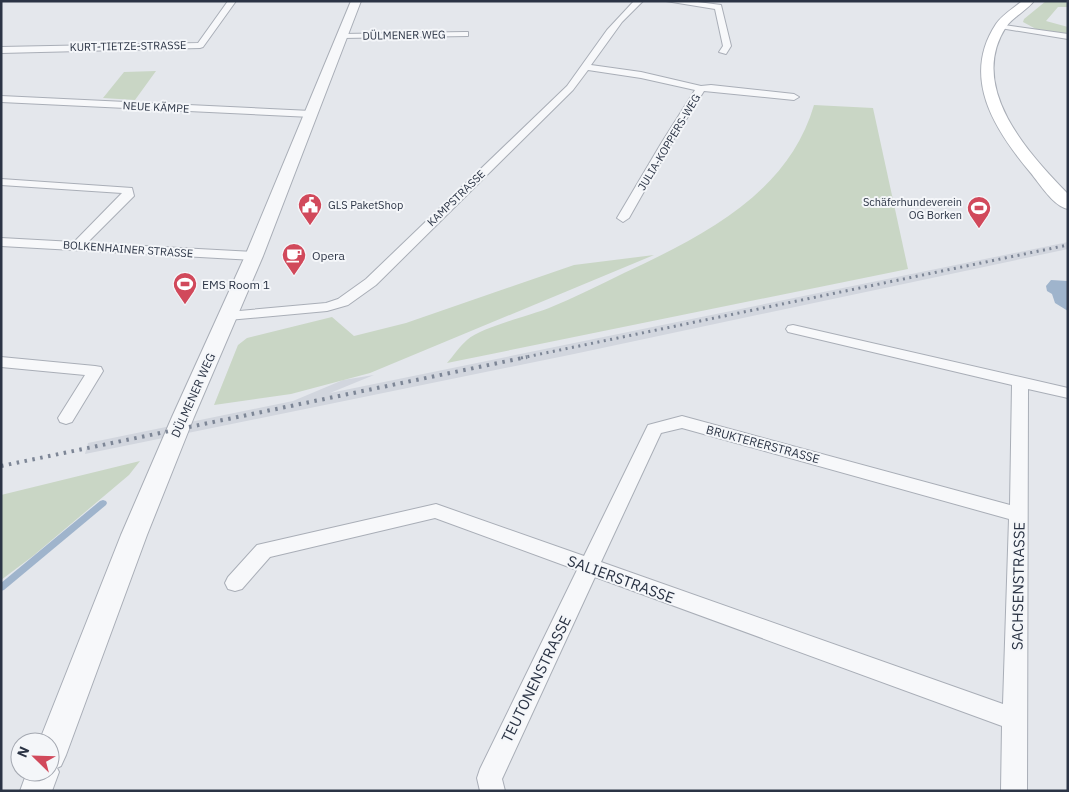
<svg xmlns="http://www.w3.org/2000/svg" width="1069" height="792" viewBox="0 0 1069 792" font-family="'IBM Plex Sans',sans-serif">
  <rect width="100%" height="100%" fill="#e4e7ec"/>
  <path fill="#d2d6de" d="M1068,242V249L574,354L85,454L88,443L293,401L343,380L374,375L330,393Z"/>
  <path fill="#c9d6c5" d="M1046,1H1068V7H1058L1046,21L1068,27V34L1036,29L1023,22L1024,19Z
    M156,71L135,100L103,98L124,72Z
    M814,105L873,108L908,269L447,363C454,355 460,346 467,340C482,327 529,316 549,308C574,298 599,285 624,273C703,236 788,194 814,105Z
    M654,255L370,373L291,394L214,405L238,345L247,338L332,317L354,336L406,323L574,265Z
    M140,461L129,475L33,556L1,580V495Z"/>
  <path fill="#9fb4cc" d="M1051,280L1068,281V311L1055,303L1052,294L1047,291L1046,286Z"/>
  <g fill="none" stroke-linecap="round" stroke-linejoin="round">
    <path fill="#9fb4cc" fill-rule="evenodd" d="M103,500L106,501L107,503L106,505L4,590L1,591V583L100,501Z"/>
    <g stroke="#a9aeb7" stroke-width="2">
      <path id="minor" d="M228,1H236L203,47L200,48L1,53V47L198,43Z
        M634,1H643L622,22L591,65L641,72L701,86L711,85L794,94L799,97L794,100L704,91L672,142L629,218L623,222L617,218L662,142L695,90L641,78L588,70L573,90L376,285L348,305L327,311L228,320L223,319L221,316L223,313L228,312L326,303L338,299L366,279L567,86L607,30Z
        M666,1H690L721,5L731,46L726,54L719,52L723,46L715,9Z
        M997,24L1068,34V39L1000,28L996,26Z
        M465,32H468V36L342,38L338,36L342,34Z
        M1,96L311,111L316,114L311,117L1,102Z
        M1,179L132,188L134,196L87,243L254,252L261,256L254,260L1,246V238L74,242L122,193L1,185Z
        M793,325L1068,388V398L1028,389L1027,791H1001L1002,726L595,577L502,779L505,791H480L477,778L480,769L577,570L435,518L270,557L242,589L235,591L228,589L225,583L228,577L257,545L436,504L584,556L648,425L682,416L1010,505L1012,385L788,332L786,329L788,326ZM682,428L1009,519L1003,704L601,562L661,433Z
        M1,357L95,366L101,367L103,371L72,422L66,424L60,422L58,418L85,375L1,367Z"/>
    </g>
    <g stroke="#a9aeb7" stroke-width="2">
      <path id="tertiary" d="M351,1H361L263,256L194,417L147,535L66,755L61,766L57,768L59,772L52,791H20L27,772H50V742H39L121,535L172,417L245,256Z"/>
    </g>
    <g stroke="#a9aeb7" stroke-width="2">
      <path id="secondary" d="M1022,1H1034C1026,11 1013,17 1006,27C967,87 1028,153 1068,194V209C1053,206 1040,184 1030,172C994,129 961,77 996,24C1002,15 1014,8 1022,1Z"/>
    </g>
    <use href="#minor" fill="#f7f8fa" fill-rule="evenodd"/>
    <use href="#tertiary" fill="#f7f8fa" fill-rule="evenodd"/>
    <use href="#secondary" fill="#fff" fill-rule="evenodd"/>
    <path stroke="#7d8696" stroke-width="3" stroke-dasharray="2 4.5" stroke-linecap="butt" d="M521,358L1068,245"/>
    <path stroke="#7d8696" stroke-width="4" stroke-dasharray="2.5 5.5" stroke-linecap="butt" d="M1,466L527,357"/>
  </g>
  <defs>
    <g id="civic-pin" transform="scale(1.25)"><path d="M0 17L-7.5 6A9.5 9.5 0 1 1 7.5 6Z" fill="#d1495b" stroke="#f4f6f9"/><path d="M-.6-6.5H3V-4.5H.6V-3L4-1V1h2V6H-6V1h2V-1L-.6-3ZM-1.2 2.5V6h2.4V2.5Z" fill="#fff"/></g>
    <g id="stadium-pin" transform="scale(1.25)"><path d="M0 17L-7.5 6A9.5 9.5 0 1 1 7.5 6Z" fill="#d1495b" stroke="#f4f6f9"/><path d="M0-5a6.5 5 0 1 0 0 10a6.5 5 0 1 0 0-10ZM-3.5-1.8h7v3.6h-7Z" fill="#fff"/></g>
    <g id="cafe-pin" transform="scale(1.25)"><path d="M0 17L-7.5 6A9.5 9.5 0 1 1 7.5 6Z" fill="#d1495b" stroke="#f4f6f9"/><path d="M-5.5-4.5H6V0H3Q3 3.5 0 3.5H-2.5Q-5.5 3.5-5.5 0ZM3-3.2v2h1.7v-2ZM-6 4.5H4V6H-6Z" fill="#fff"/></g>
  </defs>
  <g fill-rule="evenodd">
    <use href="#civic-pin" x="310" y="205"/>
    <use href="#stadium-pin" x="979" y="208"/>
    <use href="#cafe-pin" x="294" y="255"/>
    <use href="#stadium-pin" x="185" y="284"/>
  </g>
  <g text-anchor="middle" dominant-baseline="central" stroke-width="4" stroke-linejoin="round" paint-order="stroke">
    <g font-size="11" fill="#2b3445" stroke="#f4f6f9">
      <text transform="translate(404 35) rotate(-1)">DÜLMENER WEG</text>
      <text transform="translate(128 46) rotate(-1)">KURT-TIETZE-STRASSE</text>
      <text transform="translate(156 107) rotate(3)">NEUE KÄMPE</text>
      <text transform="translate(669 142) rotate(-59)">JULIA-KOPPERS-WEG</text>
      <text transform="translate(456 198) rotate(-44)">KAMPSTRASSE</text>
      <text transform="translate(128 249) rotate(4)">BOLKENHAINER STRASSE</text>
    </g>
    <g font-size="11" fill="#2b3445" stroke="#f4f6f9" text-anchor="end">
      <text x="962" y="202">Schäferhundeverein<tspan x="962" dy="13">OG Borken</tspan></text>
      <text x="328" y="205" text-anchor="start">GLS PaketShop</text>
    </g>
    <g font-size="12" fill="#2b3445" stroke="#f4f6f9" text-anchor="start">
      <text x="312" y="255">Opera</text>
      <text x="202" y="284">EMS Room 1</text>
    </g>
    <g font-size="12" fill="#2b3445" stroke="#f4f6f9">
      <text transform="translate(193 395) rotate(-66)">DÜLMENER WEG</text>
      <text transform="translate(763 444) rotate(15)">BRUKTERERSTRASSE</text>
    </g>
    <g font-size="15" fill="#2b3445" stroke="#f4f6f9">
      <text transform="translate(621 579) rotate(20)">SALIERSTRASSE</text>
      <text transform="translate(1018 586) rotate(-89)">SACHSENSTRASSE</text>
      <text transform="translate(536 679) rotate(-64)">TEUTONENSTRASSE</text>
    </g>
  </g>
  <rect width="1069" height="792" fill="none" stroke="#2b3445" stroke-width="5"/>
  <g transform="translate(35 757) rotate(293)"><circle r="24" fill="#f4f6f9" stroke="#a4a8b1"/>
  <path d="M0-4L9 19L0 12L-9 19Z" fill="#d1495b"/>
  <text y="-8" font-size="14" font-weight="bold" text-anchor="middle" fill="#2b3445">N</text>
  </g>
</svg>
